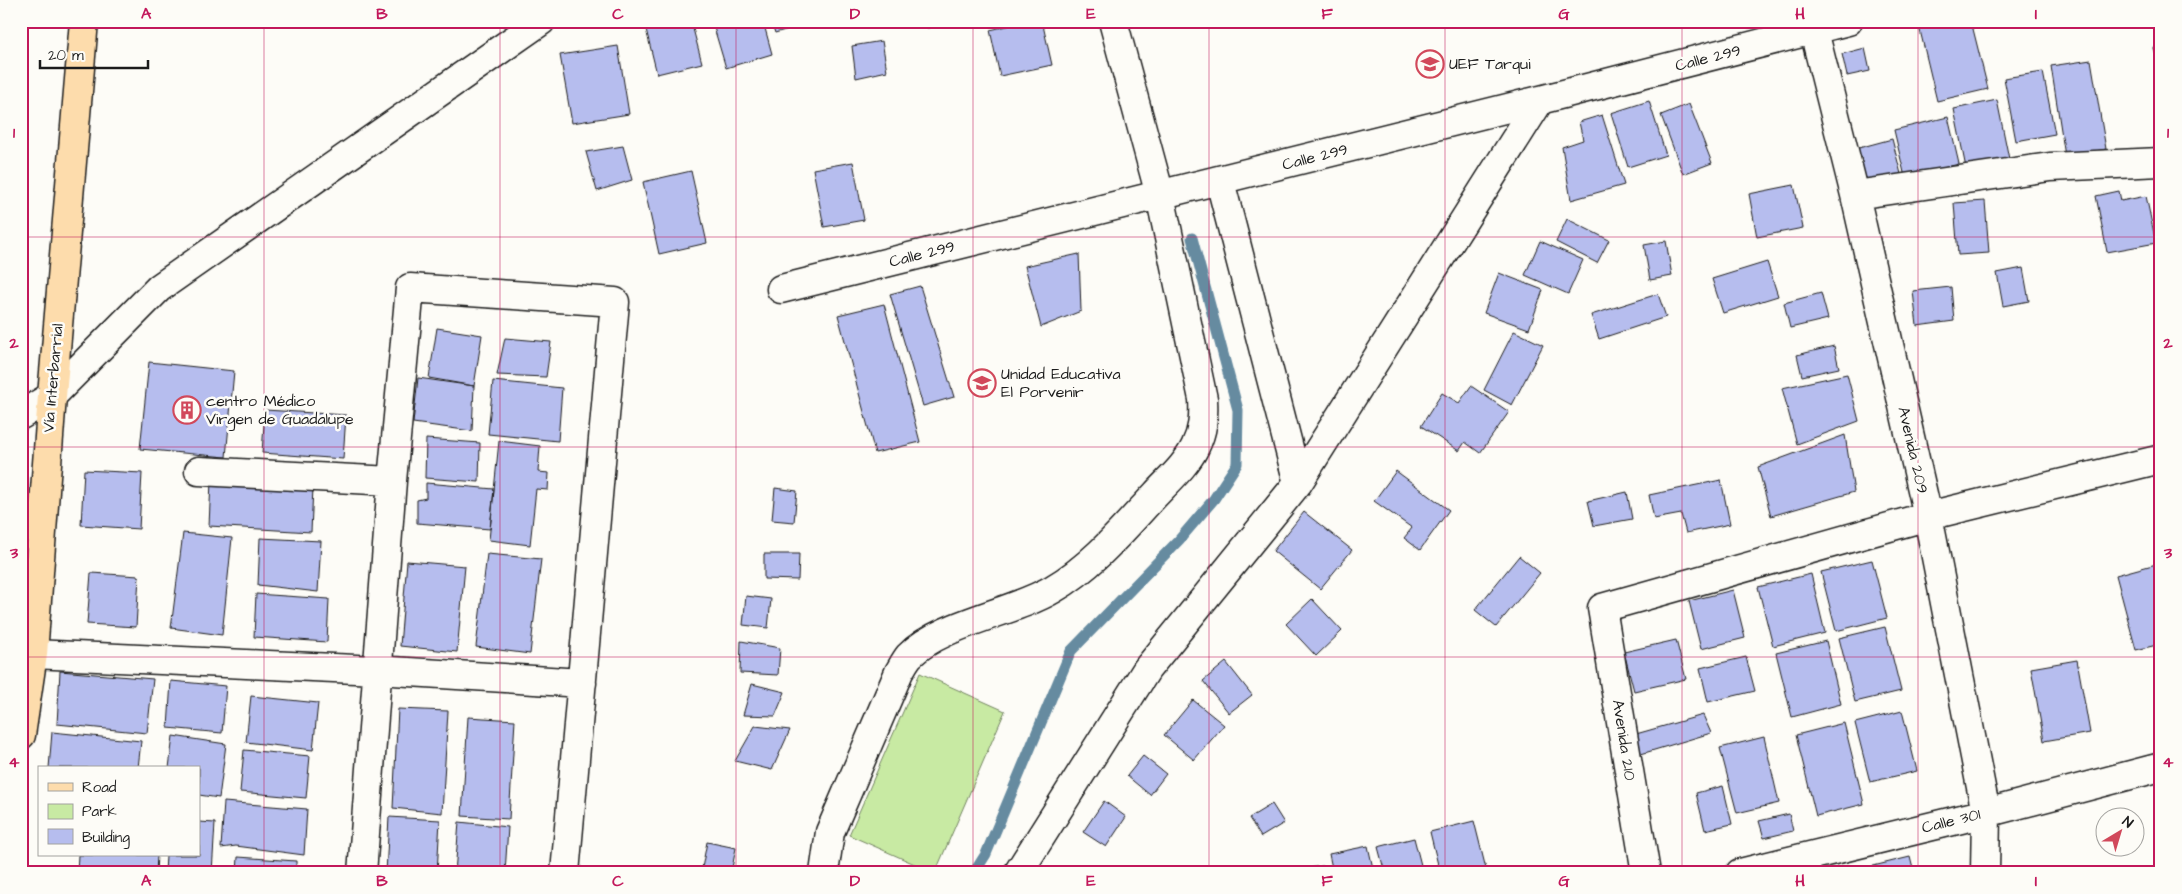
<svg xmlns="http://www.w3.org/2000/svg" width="2182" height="894" viewBox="0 0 2182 894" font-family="'Architects Daughter',sans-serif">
  <rect width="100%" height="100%" fill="#fdfcf7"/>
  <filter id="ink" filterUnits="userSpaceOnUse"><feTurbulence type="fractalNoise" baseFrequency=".02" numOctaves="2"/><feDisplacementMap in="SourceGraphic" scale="10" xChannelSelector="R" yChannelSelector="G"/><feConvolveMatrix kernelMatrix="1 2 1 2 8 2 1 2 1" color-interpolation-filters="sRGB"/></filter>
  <g filter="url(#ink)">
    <path fill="#c8eaa3" stroke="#728360" d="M920,673L1005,711L935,873L849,835Z"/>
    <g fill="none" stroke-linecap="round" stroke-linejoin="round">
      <path stroke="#668ba0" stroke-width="11" d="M974,873L986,854L1071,651L1179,540L1214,499L1237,464L1238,410L1192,238"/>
    </g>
    <path fill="#b6bdee" stroke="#1c1c1c" d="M644,21H691L702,63L657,74Z
      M712,21H763L772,54L726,68Z
      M771,21H816L775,33Z
      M925,21H970L927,28Z
      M1029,21H1042L1052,65L1000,76L990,30Z
      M1937,21H1971L1988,89L1937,101L1919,26Z
      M882,41L887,71L856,78L852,46Z
      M618,46L629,114L572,123L560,55Z
      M2161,46V77L2154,48Z
      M1865,48L1870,71L1847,76L1842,54Z
      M2091,60L2106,149L2065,156L2051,66Z
      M2043,72L2055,134L2016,141L2004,78Z
      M1997,100L2009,159L1966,168L1954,109Z
      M1649,101L1666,155L1628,167L1611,113Z
      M1689,104L1712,163L1683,174L1661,115Z
      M1602,115L1624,185L1571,200L1562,147L1583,140L1579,122Z
      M1948,117L1959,164L1905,177L1894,130Z
      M1892,139L1902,178L1857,180L1851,150Z
      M623,146L632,180L597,191L586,152Z
      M853,162L864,220L824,227L813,169Z
      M691,171L707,243L659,254L643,182Z
      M1794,185L1803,228L1757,237L1749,194Z
      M2119,191L2121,201L2146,196L2156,243L2107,252L2096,196Z
      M1985,201L1989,253L1958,255L1954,203Z
      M2156,209H2161V246Z
      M1567,219L1609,240L1597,263L1556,242Z
      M1540,241L1583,260L1568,294L1525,275Z
      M1666,241L1672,276L1650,280L1644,245Z
      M1079,254L1081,311L1041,327L1025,266Z
      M1767,262L1778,296L1723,313L1712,279Z
      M2023,268L2029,301L2003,306L1997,273Z
      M1499,273L1543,290L1529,329L1484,313Z
      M920,286L954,397L923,406L890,294Z
      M1951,287L1954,321L1917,326L1913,291Z
      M1821,293L1828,319L1790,328L1784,303Z
      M1658,294L1666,317L1599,339L1591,315Z
      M884,304L920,442L875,453L838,315Z
      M437,328L482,335L474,386L429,378Z
      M1514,331L1543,345L1512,405L1484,390Z
      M505,338L551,342L546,377L497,375Z
      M1834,346L1839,368L1802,376L1797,355Z
      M149,362L234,371L226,457L140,449Z
      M1847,374L1859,421L1797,444L1782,388Z
      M418,378L474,386L472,431L413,423Z
      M493,381L562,388L558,441L488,434Z
      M1471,386L1509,412L1480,453L1465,442L1459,451L1421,426L1442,393L1459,403Z
      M265,410L346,415L343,459L262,453Z
      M1845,435L1854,492L1771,516L1758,467Z
      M426,439L480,443L479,482L425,478Z
      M499,441L540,446L538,472L549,473L548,490L536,489L530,545L489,540Z
      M84,470L142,473L139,529L81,525Z
      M1396,471L1449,510L1420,550L1404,538L1412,528L1374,501Z
      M1721,480L1730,524L1686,533L1681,514L1654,519L1649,495Z
      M211,481L313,487L311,532L209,526Z
      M426,483L494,489L490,529L417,523V500L426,498Z
      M775,488L797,491L794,522L772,520Z
      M1627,492L1632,519L1594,526L1588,501Z
      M2161,500V519L2157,501Z
      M1304,512L1352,550L1320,589L1273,551Z
      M183,533L232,538L222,635L171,628Z
      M260,538L321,541L318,592L258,585Z
      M487,554L541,559L530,654L476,647Z
      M764,554H799L798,580L764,579Z
      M1519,556L1540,573L1496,627L1475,610Z
      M1872,560L1887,618L1836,631L1821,572Z
      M407,561L465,566L457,652L400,646Z
      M2160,563L2161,644L2136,650L2116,575Z
      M91,573L139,576L136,627L87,624Z
      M1811,574L1825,633L1773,646L1758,587Z
      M1733,590L1745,638L1701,649L1689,601Z
      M256,594L329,599L327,642L254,637Z
      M746,596L771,599L768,628L743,625Z
      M1312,599L1342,631L1316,656L1286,624Z
      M1885,627L1901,691L1855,702L1839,638Z
      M1676,640L1686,679L1634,691L1624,652Z
      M741,641L780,648L778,675L740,673Z
      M1826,641L1841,704L1792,717L1776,653Z
      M1746,657L1755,691L1708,702L1700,668Z
      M2077,660L2090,733L2044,741L2031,668Z
      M1226,662L1252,695L1229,713L1203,681Z
      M60,671L153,679L147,733L57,724Z
      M171,681L226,686L222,733L168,728Z
      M752,684L785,692L775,716L743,715Z
      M251,696L318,703L313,750L246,742Z
      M1193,700L1224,725L1194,760L1164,735Z
      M398,709L448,711L442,813L393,808Z
      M1902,711L1917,771L1870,782L1855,723Z
      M1703,715L1711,733L1641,754L1636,734Z
      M468,717L515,720L509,819L462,816Z
      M1844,723L1864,804L1816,816L1796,735Z
      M755,726L790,730L772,770L735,761Z
      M52,732L141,741L138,768H49Z
      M173,736L226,744L219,798L199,795V768H169Z
      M1764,737L1779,803L1737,813L1720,748Z
      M244,750L310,756L306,798L240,792Z
      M1143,756L1166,774L1150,795L1127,776Z
      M1723,786L1732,824L1705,830L1696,793Z
      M1104,801L1126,817L1106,847L1083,832Z
      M224,802L307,809L304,855L236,846L221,848Z
      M1272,804L1284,823L1261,837L1249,818Z
      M1789,814L1793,831L1764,838L1759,821Z
      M389,817L440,820L437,873H386Z
      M1474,821L1487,873H1440L1430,832Z
      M199,822L215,823L212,873H165L166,855H199Z
      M459,822L508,827L505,873H455Z
      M1414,838L1423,873H1385L1378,847Z
      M707,842L736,848L731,873L702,868Z
      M1368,846L1374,873H1333L1329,854Z
      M78,855H157L156,873H77Z
      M238,857L296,861V873H237Z
      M1910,857L1914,873H1858L1857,870Z
      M1323,866V873H1302L1301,869Z"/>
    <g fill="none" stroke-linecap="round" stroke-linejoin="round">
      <g stroke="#1c1c1c" stroke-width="31">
        <path id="minor" d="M1814,31L1855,195L1928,516L1986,813L1985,873
          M1220,181L1298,483
          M1855,195L2050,167L2161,162
          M781,289L1540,100L1848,21
          M21,415L52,396L159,288L541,21
          M199,471L392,481
          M33,654L377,670L582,683
          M362,873L392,481L410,288L615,302L565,873
          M824,873L830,832L899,672C902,667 905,661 909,656C941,623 1013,613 1053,589C1093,566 1125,527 1156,494C1170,479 1186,465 1195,447C1203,431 1204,417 1203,399L1160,195L1113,21
          M1018,873L1147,669L1298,483L1540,100
          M1646,873L1602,608L1928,516L2161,459
          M1740,873L1986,813L2161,767"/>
      </g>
      <g stroke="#1c1c1c" stroke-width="31">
        <path id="major" d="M21,735L33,654L52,396L84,21"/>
      </g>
      <use href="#minor" stroke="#fdfcf7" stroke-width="28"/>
      <use href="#major" stroke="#fddcac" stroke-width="28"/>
    </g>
  </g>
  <path fill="none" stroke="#c2185b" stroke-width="1" stroke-opacity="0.55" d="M264,21V873M500,21V873M736,21V873M973,21V873M1209,21V873M1445,21V873M1682,21V873M1918,21V873M21,237H2161M21,447H2161M21,657H2161"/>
  <defs>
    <g id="school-ring" transform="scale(1.4375)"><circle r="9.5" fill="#fdfcf7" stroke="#d1495b" stroke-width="1.5"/><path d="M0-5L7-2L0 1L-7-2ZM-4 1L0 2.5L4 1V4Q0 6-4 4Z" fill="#d1495b"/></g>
    <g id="building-ring" transform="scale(1.4375)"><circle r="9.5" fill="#fdfcf7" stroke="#d1495b" stroke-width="1.5"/><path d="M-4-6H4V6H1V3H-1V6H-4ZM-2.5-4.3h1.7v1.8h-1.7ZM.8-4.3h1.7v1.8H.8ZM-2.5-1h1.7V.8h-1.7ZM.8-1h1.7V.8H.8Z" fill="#d1495b"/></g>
  </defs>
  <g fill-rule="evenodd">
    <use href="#school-ring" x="1430" y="64"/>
    <use href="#school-ring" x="982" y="383"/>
    <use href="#building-ring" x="187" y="410"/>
  </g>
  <g text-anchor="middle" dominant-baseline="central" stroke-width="5" stroke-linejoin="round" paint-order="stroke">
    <g font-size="16" fill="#1c1c1c" stroke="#fdfcf7">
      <text transform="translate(1708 58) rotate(-14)">Calle 299</text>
      <text transform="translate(1315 157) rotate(-14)">Calle 299</text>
      <text transform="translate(922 254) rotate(-14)">Calle 299</text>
      <text transform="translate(53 378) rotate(-85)">Vía Interbarrial</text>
      <text transform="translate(1913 450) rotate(77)">Avenida 209</text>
      <text transform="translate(1624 740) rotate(81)">Avenida 210</text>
      <text transform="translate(1951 821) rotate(-14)">Calle 301</text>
    </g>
    <g font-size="16" fill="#1c1c1c" stroke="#fdfcf7" text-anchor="start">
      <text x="1449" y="64">UEF Tarqui</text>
      <text x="1001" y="374">Unidad Educativa<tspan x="1001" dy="18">El Porvenir</tspan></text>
      <text x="206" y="401">centro Médico<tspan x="206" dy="18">Virgen de Guadalupe</tspan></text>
    </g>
  </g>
  <rect width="2182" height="894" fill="none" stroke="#fdfcf7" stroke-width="55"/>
  <rect x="38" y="766" width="162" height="90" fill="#fdfcf7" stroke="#a3a29f"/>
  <rect x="48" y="783" width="25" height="8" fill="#fddcac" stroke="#a3a29f"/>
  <text x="82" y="792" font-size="15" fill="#1c1c1c">Road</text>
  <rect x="48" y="804" width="25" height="15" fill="#c8eaa3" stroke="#a3a29f"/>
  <text x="82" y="816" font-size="15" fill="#1c1c1c">Park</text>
  <rect x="48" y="829" width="25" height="15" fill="#b6bdee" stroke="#a3a29f"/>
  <text x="82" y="842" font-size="15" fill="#1c1c1c">Building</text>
  <g transform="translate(2120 832) rotate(38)"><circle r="24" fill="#fdfcf7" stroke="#a3a29f"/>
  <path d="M0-4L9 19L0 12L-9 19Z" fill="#d1495b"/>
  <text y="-8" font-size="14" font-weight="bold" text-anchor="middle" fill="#1c1c1c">N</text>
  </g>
  <path d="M40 60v8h108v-8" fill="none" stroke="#1c1c1c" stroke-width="2.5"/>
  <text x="48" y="60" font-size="15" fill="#1c1c1c" stroke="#fdfcf7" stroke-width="4" paint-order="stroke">20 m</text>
  <rect x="28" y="28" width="2126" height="838" fill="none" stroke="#c2185b" stroke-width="2"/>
  <g font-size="16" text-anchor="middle" font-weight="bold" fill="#c2185b">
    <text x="146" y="19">A</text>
    <text x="382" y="19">B</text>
    <text x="618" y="19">C</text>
    <text x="855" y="19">D</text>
    <text x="1091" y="19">E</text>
    <text x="1327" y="19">F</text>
    <text x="1564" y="19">G</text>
    <text x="1800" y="19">H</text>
    <text x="2036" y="19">I</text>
    <text x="14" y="138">1</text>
    <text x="2168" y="138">1</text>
    <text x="14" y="348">2</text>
    <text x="2168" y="348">2</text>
    <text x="14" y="558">3</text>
    <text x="2168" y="558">3</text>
    <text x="14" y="767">4</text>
    <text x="2168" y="767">4</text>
    <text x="146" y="886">A</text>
    <text x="382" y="886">B</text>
    <text x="618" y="886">C</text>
    <text x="855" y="886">D</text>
    <text x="1091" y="886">E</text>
    <text x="1327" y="886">F</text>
    <text x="1564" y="886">G</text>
    <text x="1800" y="886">H</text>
    <text x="2036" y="886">I</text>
  </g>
</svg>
